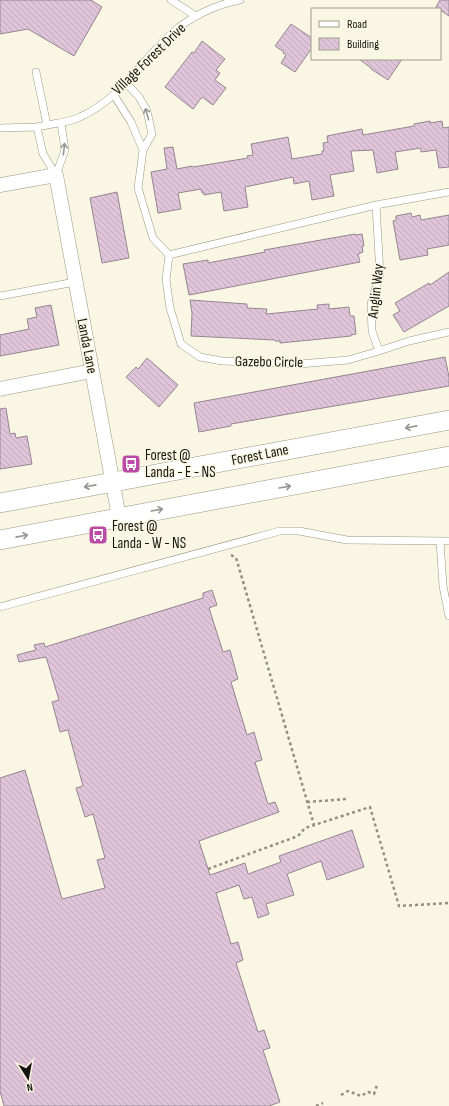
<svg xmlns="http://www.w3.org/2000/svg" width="449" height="1106" viewBox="0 0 449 1106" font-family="'Sofia Sans Condensed',sans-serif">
  <defs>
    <pattern id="building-back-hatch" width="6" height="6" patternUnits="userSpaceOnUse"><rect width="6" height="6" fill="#e0c4d9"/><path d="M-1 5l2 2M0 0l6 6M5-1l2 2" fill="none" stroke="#bfa8b9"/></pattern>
  </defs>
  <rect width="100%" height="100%" fill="#f9f7e3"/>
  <path fill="url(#building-back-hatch)" stroke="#958591" d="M0,0H91L102,7L74,56L28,29L0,34Z
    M440,0H449V16L436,7Z
    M291,24L312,38V48L295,72L281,63L286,55L283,53L284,52L275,46Z
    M202,41L225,59L216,70L220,73L215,80L226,88L213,105L202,97L193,109L165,87L192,52L194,53Z
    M359,59H402L388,80L371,69V68Z
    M430,121V123L442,121L443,128L449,127V167L439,168L436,150L421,152V148L395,152L398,169L377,173L373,150L351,151L354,171L330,175L334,196L312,200L309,181L294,184L293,177L245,187L248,207L224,211L221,192L204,195V193H202L201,189L178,193L181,209L158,213L151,172L167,169L164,148L173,147L177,169L192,166L193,167L248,158L247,156L253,155L251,144L288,137L292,159L322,154V151H324L323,143L328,142L327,136L362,129L363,135L414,126V124Z
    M117,192L129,258L102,263L90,198Z
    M411,213L412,217L420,215L421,220L449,215V245L427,249L428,255L400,260L393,221L396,220V216Z
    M355,234V235L362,234L364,246H362L363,252L358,254L360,262L189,295L183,264L208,260V263L265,252L264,250Z
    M449,272V306L404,332L393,315L400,311L395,303L429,283L430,285Z
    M190,300L247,304V308L267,309L266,314L318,309L317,305L329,304V309L349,307L350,316H354L356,334L351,335V336L280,343V341H275V340L191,336L192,313Z
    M51,305L59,345L0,356V335L29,329L27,319L37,317L35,308Z
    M445,357L449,377V386L231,424V426L199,432L194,403Z
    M147,358L178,385L159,407L126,377L136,367L138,369Z
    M6,408L10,434L15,433L16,438L27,436L32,464L0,469V409Z
    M212,590L217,605L209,608L223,652L230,650L238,679L231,682L247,735L254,732L262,760L255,762L268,804L275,802L279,812L199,841L210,875L245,863L248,874L281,862L279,856L352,830L364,867L327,880L321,861L287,874L294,895L266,904L269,914L258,918L252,897L244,899L239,885L216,893L231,944L238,942L243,960L236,963L258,1032L264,1030L270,1048L263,1050L280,1102L269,1106H4L0,1091V778L25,770L62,899L105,888L97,860L105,858L93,814L85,817L76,788L83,786L68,730L60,732L52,702L59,700L46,657L19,662L17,655L36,650L34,645L44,643L45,647L203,598V593Z"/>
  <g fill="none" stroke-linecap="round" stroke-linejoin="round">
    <g stroke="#999785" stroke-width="8">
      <path id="service" d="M171,0L196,16
        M126,83L139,97L147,111L152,134L143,150L138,188L153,238L169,255L166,280L170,308L181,344L200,357L222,361L299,364L348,360L379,351L409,341L449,332
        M114,95L131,122L143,150
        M47,125C58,123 70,122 80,117C123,98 144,55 179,27C197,14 218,4 240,0
        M37,127L43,154L56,175
        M0,128L37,127L47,125L36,72
        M56,175L65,150L61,123
        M376,205L380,274L371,304L372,331L379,351
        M169,255L376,205L449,192
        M0,296L75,282
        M440,541L443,586L449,616
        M0,607L280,531H299L347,540L449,541"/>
    </g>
    <g stroke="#999785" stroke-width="15">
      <path id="minor" d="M0,185L56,175L119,517
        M0,389L92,371"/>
    </g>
    <g stroke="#999785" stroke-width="20">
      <path id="secondary" d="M0,503L449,420
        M0,540L449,456"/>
    </g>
    <path stroke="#929082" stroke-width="2.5" stroke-dasharray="3 3" stroke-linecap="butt" d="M231,555L236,558L237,561L314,825
      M307,802L347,799
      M208,869L298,836L305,828L370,807L399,906L449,903
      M341,1095L348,1091L361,1096L368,1092L374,1094L377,1085
      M316,1106L323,1103"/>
    <use href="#service" stroke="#fff" stroke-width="7"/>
    <use href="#minor" stroke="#fff" stroke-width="14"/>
    <use href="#secondary" stroke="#fff" stroke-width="19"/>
  </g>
  <defs><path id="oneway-shaft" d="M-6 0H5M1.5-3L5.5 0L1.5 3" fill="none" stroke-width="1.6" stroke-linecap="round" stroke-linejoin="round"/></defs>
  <g stroke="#969693">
    <use href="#oneway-shaft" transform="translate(147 114) rotate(-106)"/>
    <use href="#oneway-shaft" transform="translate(64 149) rotate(-84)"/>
    <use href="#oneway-shaft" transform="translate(411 427) rotate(169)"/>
    <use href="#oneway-shaft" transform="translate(90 486) rotate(169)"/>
    <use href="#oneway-shaft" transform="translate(285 487) rotate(-10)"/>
    <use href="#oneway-shaft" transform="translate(157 510) rotate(-10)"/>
    <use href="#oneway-shaft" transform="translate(22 536) rotate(-11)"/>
  </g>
  <defs>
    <g id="bus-square" transform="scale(1)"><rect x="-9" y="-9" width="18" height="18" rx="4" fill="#ba4aa6" stroke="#f9f7e3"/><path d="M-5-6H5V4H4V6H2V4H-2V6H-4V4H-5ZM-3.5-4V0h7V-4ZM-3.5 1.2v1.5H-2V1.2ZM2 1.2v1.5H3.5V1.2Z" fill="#fff"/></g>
  </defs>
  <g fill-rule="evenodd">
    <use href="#bus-square" x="131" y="464"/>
    <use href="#bus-square" x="98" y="535"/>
  </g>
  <g text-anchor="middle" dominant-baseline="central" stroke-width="3" stroke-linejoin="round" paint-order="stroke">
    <g font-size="15" fill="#16150e" stroke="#f9f7e3">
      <text transform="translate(149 59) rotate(-44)">Village Forest Drive</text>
      <text transform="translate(376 291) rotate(-84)">Anglin Way</text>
      <text transform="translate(87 346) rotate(79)">Landa Lane</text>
      <text transform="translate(269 362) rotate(1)">Gazebo Circle</text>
      <text transform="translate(260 455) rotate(-11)">Forest Lane</text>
    </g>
    <g font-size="15" fill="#16150e" stroke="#f9f7e3" text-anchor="start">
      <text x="145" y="455">Forest @<tspan x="145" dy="17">Landa - E - NS</tspan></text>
      <text x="112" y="526">Forest @<tspan x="112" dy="17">Landa - W - NS</tspan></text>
    </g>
  </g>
  <rect x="311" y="8" width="130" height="52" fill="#f9f7e3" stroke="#9e9d8e"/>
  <rect x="319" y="21" width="20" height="6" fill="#ffffff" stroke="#9e9d8e"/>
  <text x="347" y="28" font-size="12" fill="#16150e">Road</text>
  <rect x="319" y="38" width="20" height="12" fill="url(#building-back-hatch)" stroke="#9e9d8e"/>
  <text x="347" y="48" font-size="12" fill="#16150e">Building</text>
  <g transform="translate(28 1078) rotate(169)" stroke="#f9f7e3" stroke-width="3" paint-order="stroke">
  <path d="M0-3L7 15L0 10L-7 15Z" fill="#16150e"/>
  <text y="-6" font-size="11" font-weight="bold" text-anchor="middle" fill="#16150e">N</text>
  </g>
</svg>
